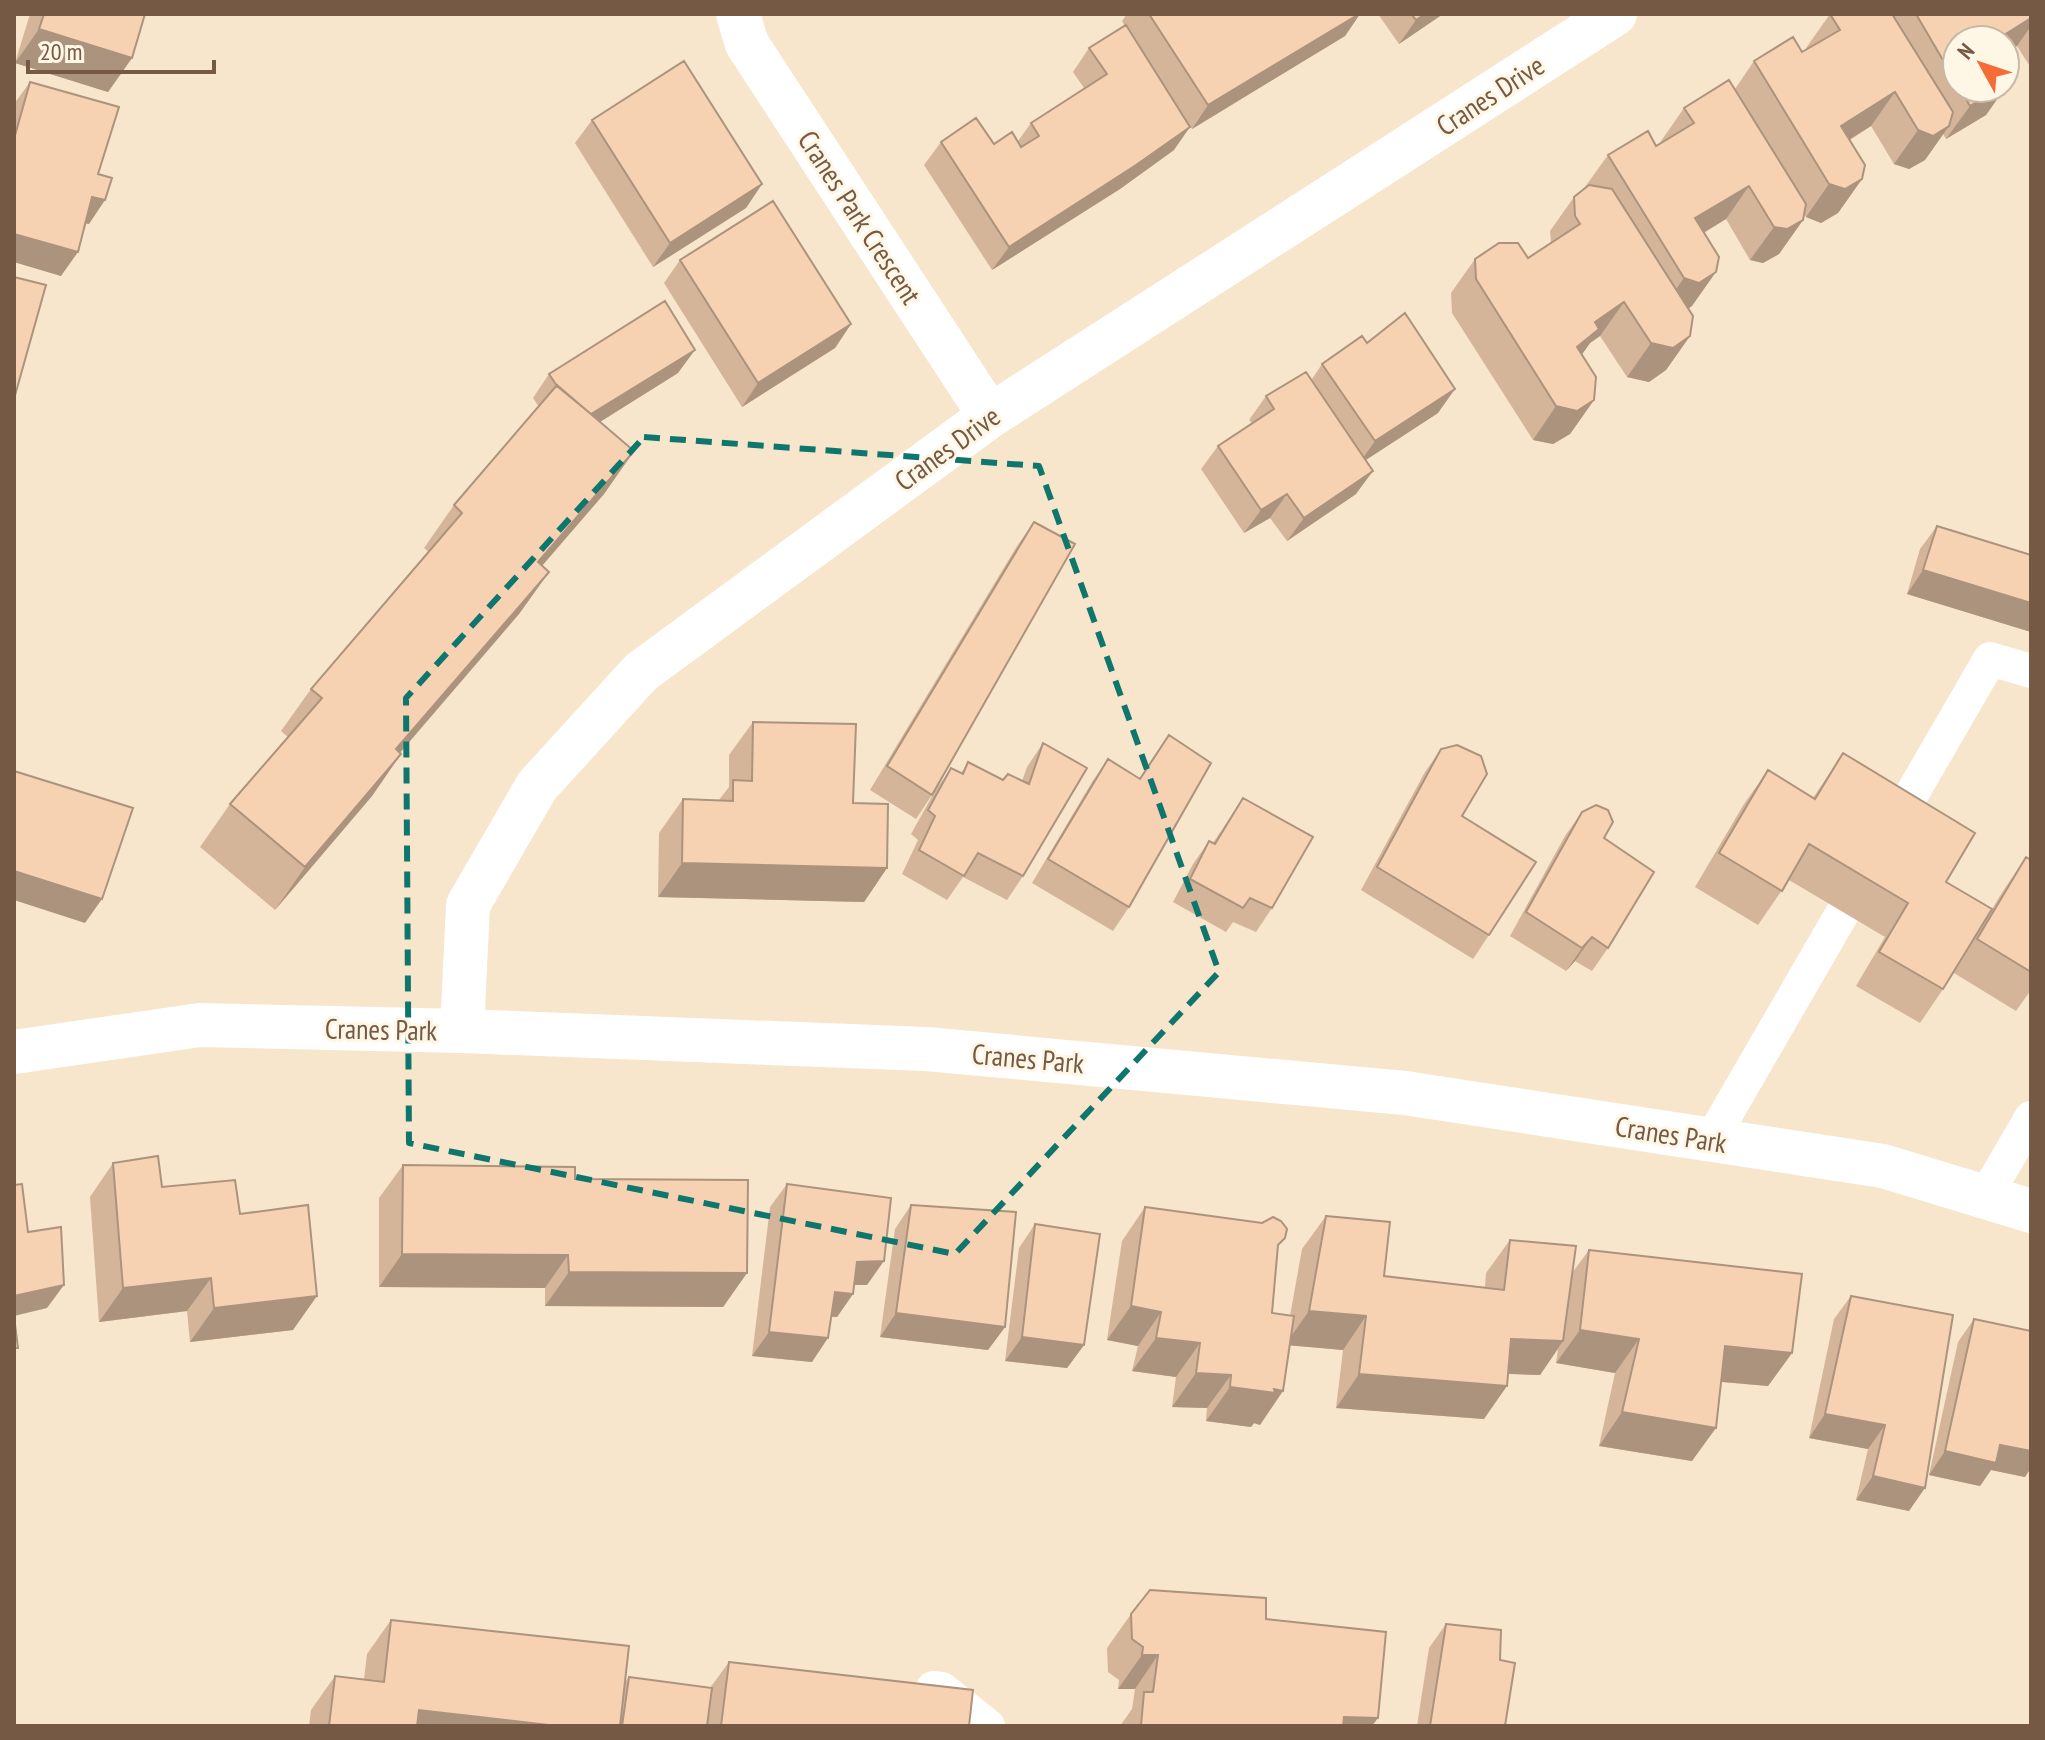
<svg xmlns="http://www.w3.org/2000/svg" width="2045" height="1740" viewBox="0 0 2045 1740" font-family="'PT Sans Narrow',sans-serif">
  <rect width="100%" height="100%" fill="#fef4de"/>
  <path fill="#f7e6cb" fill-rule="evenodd" d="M14,14H2031V1726H14ZM1957,40H2005V88H1957Z"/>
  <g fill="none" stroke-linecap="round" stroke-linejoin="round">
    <path stroke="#fff" stroke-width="34" d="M1891,830L1990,659L2031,671
      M1711,1140L1843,912
      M1985,1197L2031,1118
      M933,1688L942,1689L988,1726"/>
    <path stroke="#fff" stroke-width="44" d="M738,14L747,44L990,416
      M462,1031L468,905L537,786L641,672L990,416L1615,14"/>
    <path stroke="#fff" stroke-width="44" d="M14,1052L200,1025L462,1031L926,1049L1405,1093L1883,1166L2031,1211"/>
  </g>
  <path fill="#d4b59a" d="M30,14H145L132,58L108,92L15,63Z
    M1127,14H1360L1345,36L1192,129L1173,100L1174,150L1120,189L992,270L924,165L941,142L994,144L1018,141L1031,123L1084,88L1073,72L1089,48L1125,26L1122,21Z
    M1378,14H1443L1399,44Z
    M1830,14H2031V68L2017,46L1957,40V88H2005L1986,115L1946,139L1943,134L1925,160L1909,169L1894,164L1871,126L1850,140L1862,179L1838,213L1821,223L1806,217L1804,215L1803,220L1779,254L1763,263L1750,260L1726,219L1704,233L1692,306L1688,309L1690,336L1666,370L1649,382L1627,377L1600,336L1590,343L1582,354L1594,400L1570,434L1553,444L1533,440L1452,313L1451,293L1475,259L1528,258L1551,243L1550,231L1574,197L1585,187L1608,155L1656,146L1661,143V141L1684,108L1735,89L1754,61L1802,52L1807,49L1806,48Z
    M30,82L98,174L89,224L85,223L61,276L14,262V104Z
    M592,120L762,184L746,208L653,267L575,143Z
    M680,260L851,324L835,348L742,407L664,283Z
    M1367,343L1438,413L1366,460L1356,494L1287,541L1270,518L1244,533L1201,469L1218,446L1252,423L1249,420L1266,396L1312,379L1322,364Z
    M678,373L600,422L634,451L604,494L542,566L549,572L519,614L400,753L401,754L372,796L275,910L200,847L230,804L288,737L281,731L311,689L429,552L424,548L454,505L539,407L533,398L549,374Z
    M1034,522L932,795L916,819L870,790L1017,546Z
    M1937,526L2031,555V632L1907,594L1920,549Z
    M753,722L853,803L887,868L864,902L658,897L659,833L683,799L719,800L729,787V755Z
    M1169,735L1129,907L1113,931L1032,883L1092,782L1108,759L1139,779Z
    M1043,743L1023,876L1007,900L963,877L947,900L902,874L918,840L911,834L935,791L951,768L961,773L968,762L1003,780L1022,781L1027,767Z
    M1441,749L1462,816L1489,935L1473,959L1361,890L1425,772Z
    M1843,753L1946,882L1992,909L2003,891L2026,857L2031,860V990L2016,1011L1954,973L1920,1023L1856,986L1885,937L1789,880L1758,925L1695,887L1744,804L1768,770L1813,798Z
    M1243,798L1272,908L1256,932L1233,922L1226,932L1173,902L1193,864L1209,841L1213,843Z
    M1582,812L1608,948L1592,971L1575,961L1566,971L1510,936L1565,836Z
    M113,1163L162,1187L240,1214L293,1330L190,1342L187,1311L99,1322L90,1197Z
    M403,1165L747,1273L723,1307L545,1306V1288L379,1287V1198Z
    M787,1184L867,1285H854L853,1294L837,1317H831L812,1362L752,1356L770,1207Z
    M911,1205L1005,1327L988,1350L880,1337L895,1229Z
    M1145,1207L1278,1249L1272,1313L1290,1316L1302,1249L1326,1216L1384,1276L1485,1287L1486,1273L1510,1240L1572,1273L1589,1250L1792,1353L1768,1386L1721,1382L1692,1461L1599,1446L1615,1373L1556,1363L1558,1349L1540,1375L1508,1374L1484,1419L1336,1408L1343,1350L1290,1345L1260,1425L1254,1423L1251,1427L1206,1421L1207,1408L1172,1407L1176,1377L1132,1371L1138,1346L1107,1340L1122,1241Z
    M1035,1224L1084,1345L1067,1368L1005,1361L1019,1248Z
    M1851,1296L1909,1511L1856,1500L1868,1449L1809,1438L1834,1319Z
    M1974,1319L2025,1477L1991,1470L1980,1486L1929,1475L1958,1342Z
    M1131,1614L1266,1619L1372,1726H1120L1132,1709L1135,1689H1118L1119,1680L1108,1672L1107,1648Z
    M391,1620L625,1682L629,1677L710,1688L729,1662L969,1726H309L311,1710L335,1676L364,1679L367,1654Z
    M1446,1624L1500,1660L1505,1726H1417L1429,1648Z"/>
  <path fill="#ac937d" d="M1360,14L1345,36L1192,129L1208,105Z
    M1425,14H1443L1399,44L1416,20Z
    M2031,18V26L2017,46L2005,53V40H1996Z
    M39,29L132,58L108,92L15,63Z
    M1998,88H2005L1986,115L1946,139L1970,106Z
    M1895,92L1871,126L1818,159L1841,126Z
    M1949,126L1925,160L1909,169L1894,164L1918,130Z
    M1190,127L1174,150L1120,189L992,270L1009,247Z
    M1862,179L1838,213L1821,223L1806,217L1829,184Z
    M762,184L746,208L653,267L670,243Z
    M1749,186L1726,219L1671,252L1695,218Z
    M92,197L105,200L89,224L75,221Z
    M1803,220L1779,254L1763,263L1750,260L1774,227Z
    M14,234L78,252L61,276L14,262Z
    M1716,272L1692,306L1675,317L1660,312L1684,278Z
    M1624,302L1600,336L1590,343L1576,363L1554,381L1595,322Z
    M851,324L835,348L742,407L758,383Z
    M1690,336L1666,370L1649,382L1627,377L1651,343Z
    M695,350L678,373L563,445L579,422Z
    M1455,389L1438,413L1358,465L1375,441Z
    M1594,400L1570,434L1553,444L1533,440L1556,406Z
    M634,451L604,494L508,605L538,562Z
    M1373,471L1356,494L1287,541L1304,518Z
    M1287,494L1270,518L1244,533L1261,510Z
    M1923,570L2031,603V632L1907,594Z
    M549,572L519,614L366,792L396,749Z
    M401,754L372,796L275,910L305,867Z
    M682,863L887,868L864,902L658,897Z
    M14,871L102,899L85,923L14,900Z
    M1592,937L1575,961L1566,971L1582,948Z
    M402,1254L568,1255L545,1288L379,1287Z
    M884,1261L867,1285H841L857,1262Z
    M569,1272L747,1273L723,1307L545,1306Z
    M211,1278L187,1311L99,1322L123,1288Z
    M64,1285L47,1308L14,1316V1296Z
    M835,1292L853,1294L837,1317L818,1315Z
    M317,1296L293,1330L190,1342L214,1308Z
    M1131,1306L1161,1312L1138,1346L1107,1340Z
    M1309,1311L1366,1316L1343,1350L1285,1345Z
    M896,1313L1005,1327L988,1350L880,1337Z
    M1580,1330L1639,1339L1615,1373L1556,1363Z
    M769,1332L828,1338L812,1362L752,1356Z
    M1022,1337L1084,1345L1067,1368L1005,1361Z
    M1156,1338L1200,1343L1176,1377L1132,1371Z
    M1511,1339L1563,1341L1540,1375L1487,1373Z
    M1725,1346L1792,1353L1768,1386L1701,1380Z
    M1196,1373L1231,1375L1207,1408L1172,1407Z
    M1359,1374L1507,1386L1484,1419L1336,1408Z
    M1230,1387L1274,1389L1283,1391L1260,1425L1254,1423L1251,1427L1206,1421Z
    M1622,1412L1716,1428L1692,1461L1599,1446Z
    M1825,1414L1885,1425L1868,1449L1809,1438Z
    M2000,1445L2031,1451V1468L2025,1477L1991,1470L1980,1486L1929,1475L1945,1451Z
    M1873,1476L1925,1488L1909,1511L1856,1500Z
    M1142,1655H1158L1135,1689H1118Z
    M419,1710L557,1726H408Z
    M1344,1717L1378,1718L1372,1726H1336Z"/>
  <path fill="#f6d2b3" stroke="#ac937d" stroke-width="2" d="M44,14H145L132,58L39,29Z
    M1149,14H1359L1208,105Z
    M1411,14H1425L1416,20Z
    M1830,14H1892L1953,112L1949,126L1933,136L1918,130L1895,92L1841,126L1865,165L1862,179L1845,189L1829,184L1754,61L1793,37L1802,52L1840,30Z
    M1916,14H2031V18L1996,40H1957V84Z
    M1126,25L1190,127L1136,165L1009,247L941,142L976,118L994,144L1012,132L1021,147L1039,136L1031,123L1107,74L1089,48Z
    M684,61L762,184L670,243L592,120Z
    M2005,75L2009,81L2005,84Z
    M1729,80L1806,204L1803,220L1787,229L1774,227L1749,186L1695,218L1719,257L1716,272L1699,283L1684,278L1608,155L1648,131L1656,146L1694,123L1684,108Z
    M30,82L119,107L98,174L112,178L105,200L92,197L78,252L14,234V139Z
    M1960,88H1998L1970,106Z
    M1589,185L1612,189L1693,316L1690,336L1673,348L1651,343L1624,302L1595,322L1599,329L1577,347L1596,377L1594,400L1577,411L1556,406L1476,279L1475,259L1499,243H1518L1528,258L1580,224L1575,216L1574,197Z
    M773,201L851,324L758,383L680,260Z
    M14,277L46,285L14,399Z
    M665,301L695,350L591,414L557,386L549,374Z
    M1405,313L1455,389L1375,441L1322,364L1362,336L1367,343Z
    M1306,372L1373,471L1304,518L1287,494L1261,510L1218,446L1274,409L1266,396Z
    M557,385L634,451L538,562L549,572L396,749L401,754L305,867L230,804L322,698L311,689L462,513L454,505Z
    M1034,522L1075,544L932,795L887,766Z
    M1937,526L2031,555V603L1923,570Z
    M753,722L856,724L853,803L888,804L887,868L682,863L683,799L733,801V780L752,781Z
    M1169,735L1211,763L1129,907L1048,859L1108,759L1140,779Z
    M1043,743L1087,768L1023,876L978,853L964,876L919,850L935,816L928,810L951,768L963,774L968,762L1003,780L1008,774L1029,784Z
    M1457,745L1481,756L1487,774L1462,816L1536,862L1489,935L1377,867L1441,749Z
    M1843,753L1975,833L1946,882L1992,909L1943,989L1879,952L1908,903L1809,844L1782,891L1719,853L1768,770L1815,799Z
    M14,771L133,808L102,899L14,871Z
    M1243,798L1313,837L1272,908L1250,898L1243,908L1190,879L1209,841L1215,844Z
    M1596,805L1608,810L1613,822L1604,838L1654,872L1608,948L1592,937L1582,948L1526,912L1582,812Z
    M2026,857L2031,860V972L1977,939Z
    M158,1156L162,1187L235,1180L240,1214L308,1205L317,1296L214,1308L211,1278L123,1288L113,1163Z
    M403,1165L575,1167V1179L748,1180L747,1273L569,1272L568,1255L402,1254Z
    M22,1184L28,1232L61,1227L64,1285L14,1296V1185Z
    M787,1184L891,1198L884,1261L857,1262L853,1294L835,1292L828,1338L769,1332Z
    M911,1205L1016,1212L1005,1327L896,1313Z
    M1145,1207L1262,1223L1273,1217L1281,1221L1287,1229L1285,1238L1278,1245L1272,1313L1294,1316L1283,1391L1274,1389L1275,1393L1230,1387L1231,1375L1196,1373L1200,1343L1156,1338L1161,1312L1131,1306Z
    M1326,1216L1390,1222L1384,1276L1504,1290L1510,1240L1576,1246L1563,1341L1511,1339L1507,1386L1359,1374L1366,1316L1309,1311Z
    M1035,1224L1100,1234L1084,1345L1022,1337Z
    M1589,1250L1802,1274L1792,1353L1725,1346L1716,1428L1622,1412L1639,1339L1580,1330Z
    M1851,1296L1953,1315L1925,1488L1873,1476L1885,1425L1825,1414Z
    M14,1316L18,1348H14Z
    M1974,1319L2031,1331V1451L2000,1445L1996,1463L1945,1451Z
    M1150,1590L1266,1598V1619L1386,1632L1378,1718L1344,1717L1343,1726H1141L1144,1692H1153L1158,1655H1142L1143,1647L1132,1639L1131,1614Z
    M391,1620L629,1646L620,1726H557L419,1710L417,1726H329L335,1676L384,1682Z
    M1446,1624L1501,1630L1500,1660L1515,1663L1505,1726H1430Z
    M729,1662L973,1690L969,1726H721Z
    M629,1677L712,1688L707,1726H622Z"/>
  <path fill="none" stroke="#0f766e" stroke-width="6" stroke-dasharray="16 10" stroke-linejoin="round" d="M644,437L1039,466L1219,972L955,1254L409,1143L406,698Z"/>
  <g text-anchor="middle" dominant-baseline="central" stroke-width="6" stroke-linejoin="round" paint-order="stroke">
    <g font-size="28" fill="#765944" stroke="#fff7e6">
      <text transform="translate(1490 95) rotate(-33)">Cranes Drive</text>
      <text transform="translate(860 217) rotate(57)">Cranes Park Crescent</text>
      <text transform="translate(947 448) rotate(-36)">Cranes Drive</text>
      <text transform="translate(381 1029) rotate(1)">Cranes Park</text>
      <text transform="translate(1028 1058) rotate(5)">Cranes Park</text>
      <text transform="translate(1671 1134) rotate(9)">Cranes Park</text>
    </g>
  </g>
  <rect width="2045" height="1740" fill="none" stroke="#765944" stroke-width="32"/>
  <g transform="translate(1981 64) rotate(310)"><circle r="38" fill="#fff7e6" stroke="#c8b8a5" stroke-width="2"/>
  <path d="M0-6L14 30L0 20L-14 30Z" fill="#f56c36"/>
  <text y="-12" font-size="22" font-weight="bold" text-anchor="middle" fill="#765944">N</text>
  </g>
  <path d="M28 60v12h186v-12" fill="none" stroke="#765944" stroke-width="4"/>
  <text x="40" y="60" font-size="24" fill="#765944" stroke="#fff7e6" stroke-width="6" paint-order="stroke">20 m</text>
</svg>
